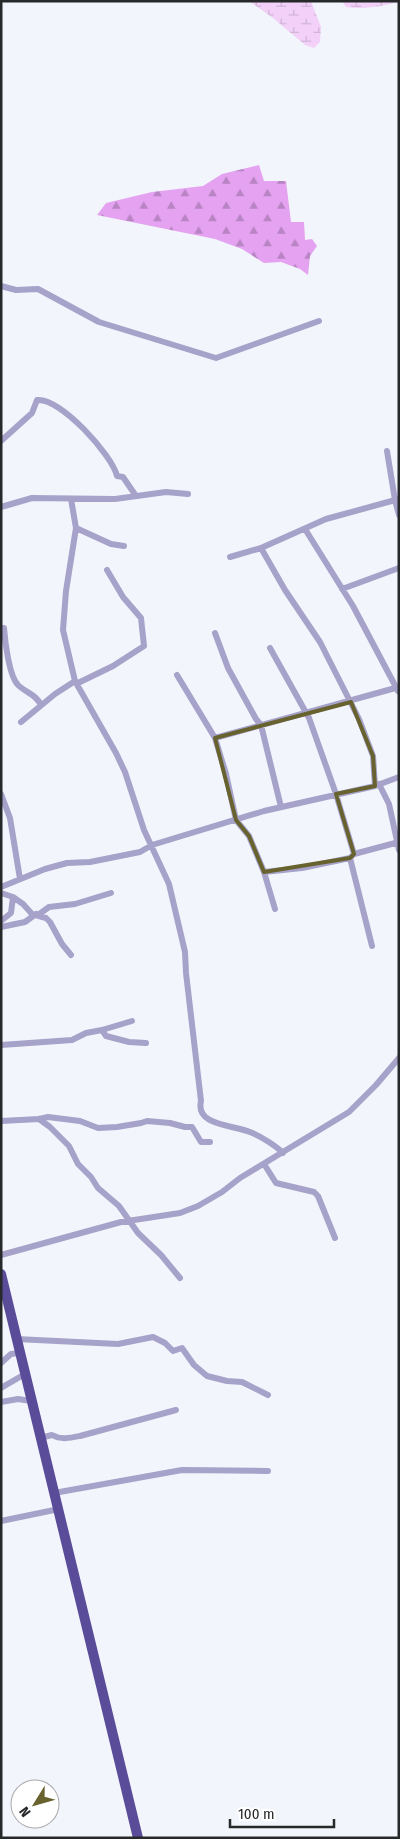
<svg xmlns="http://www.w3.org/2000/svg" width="400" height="1839" viewBox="0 0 400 1839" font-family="'Fira Sans Condensed',sans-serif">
  <defs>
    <pattern id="forest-firs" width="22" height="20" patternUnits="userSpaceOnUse" patternTransform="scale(1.25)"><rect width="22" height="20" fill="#e4a2f1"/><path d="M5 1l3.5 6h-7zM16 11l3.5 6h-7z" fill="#b984c3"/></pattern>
    <pattern id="wetland-marsh" width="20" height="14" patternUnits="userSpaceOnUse" patternTransform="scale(1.25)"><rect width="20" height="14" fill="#f2d0f8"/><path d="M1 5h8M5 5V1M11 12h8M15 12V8" fill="none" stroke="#d0b3d5"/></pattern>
  </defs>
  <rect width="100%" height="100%" fill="#f2f6fc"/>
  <path fill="url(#forest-firs)" d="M259,165L264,181H286L291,222H304L305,240L312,239L317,246L310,256L308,275L300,269L281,262L264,263L242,249L215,239L97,215L106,203L152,192L203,186L222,174Z"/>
  <path fill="url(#wetland-marsh)" d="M249,1H311L321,27L320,42L314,48L305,45L273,18Z
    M342,1H399V2C382,6 363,10 346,7Z"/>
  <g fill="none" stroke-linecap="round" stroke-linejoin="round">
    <path stroke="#a6a2ca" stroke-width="6" d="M1,286L16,290L38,289L99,322L216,358L319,321
      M1,441L32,413L37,400C60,397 112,455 117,476L123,477L136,496
      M387,451L395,500L399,515
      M71,499L76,528L66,591L63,630L75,681L116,753L125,772L144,830L169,884L185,952L186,973L201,1101C195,1126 234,1125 250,1132C260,1136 275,1145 283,1153
      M1,507L32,498L115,499L166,492L188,494
      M76,528L111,544L124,546
      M305,529L353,606L398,691
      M261,548L285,590L320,642L359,719L373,756L375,786
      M230,557L261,548L326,519L399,499
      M342,589L399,568
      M1,628H4C5,641 9,676 18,685C26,693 36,694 41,705
      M215,633L228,668L256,719L261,725L281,807
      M177,675L215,738L226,774L236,820L249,836L264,872L275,909
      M78,683L113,666L144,646L141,618L123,597L107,570
      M21,722L55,694L75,681
      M215,738L399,687
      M379,784L389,804L399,850
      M1,794L10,818L20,879
      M354,854L399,842
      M350,858L372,946
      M264,872L302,868L350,858L354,854L336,794L309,718L270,648
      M1,887L45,869L67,863L90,862L140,852L152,845L264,811L375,786L399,777
      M1,893L13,897L23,904L32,914L46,918L50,922L62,944L71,955
      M38,915L49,907L75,904L111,893
      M1,921L11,913L13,897
      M1,927L25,922L36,914
      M102,1030L106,1036L129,1042L146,1043
      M1,1045L72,1040L86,1033L102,1030L132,1021
      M39,1119L50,1127L69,1146L78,1164L91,1177L98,1188L119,1206L138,1233L161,1255L180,1278
      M1,1121L39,1119L48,1117L80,1121L98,1128L117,1127L141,1123L147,1121L170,1123L185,1127H192L201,1142H210
      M264,1164L276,1183L314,1192L318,1196L335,1238
      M1,1255L121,1222L180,1213L198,1206L222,1192L240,1178L349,1112L376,1085L399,1058
      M16,1339L118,1344L153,1337L165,1343L173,1351L182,1348L194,1365L207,1376L227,1381L242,1382L268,1395
      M1,1363L11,1354L19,1353
      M1,1388L25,1374
      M1,1402L18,1399L31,1401
      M40,1438L52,1435C61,1440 70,1438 80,1436L176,1410
      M54,1493L182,1470L268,1471
      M1,1521L59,1509"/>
    <path stroke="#5b4c99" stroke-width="10" d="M1,1274L138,1838"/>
  </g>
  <path fill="none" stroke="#68622f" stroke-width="4" stroke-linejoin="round" d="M351,702L373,756L375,786L336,794L354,854L350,858L264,872L249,836L236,820L215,738Z"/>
  <rect width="400" height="1839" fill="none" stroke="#27282a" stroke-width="5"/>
  <g transform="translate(35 1804) rotate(233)"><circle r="24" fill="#ffffff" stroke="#a9a9aa"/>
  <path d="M0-4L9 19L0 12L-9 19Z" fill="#68622f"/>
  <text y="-8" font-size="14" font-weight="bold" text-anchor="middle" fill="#27282a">N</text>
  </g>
  <path d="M230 1819v8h104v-8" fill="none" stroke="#27282a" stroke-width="2.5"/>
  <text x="238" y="1819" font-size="15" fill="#27282a" stroke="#ffffff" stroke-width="4" paint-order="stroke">100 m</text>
</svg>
